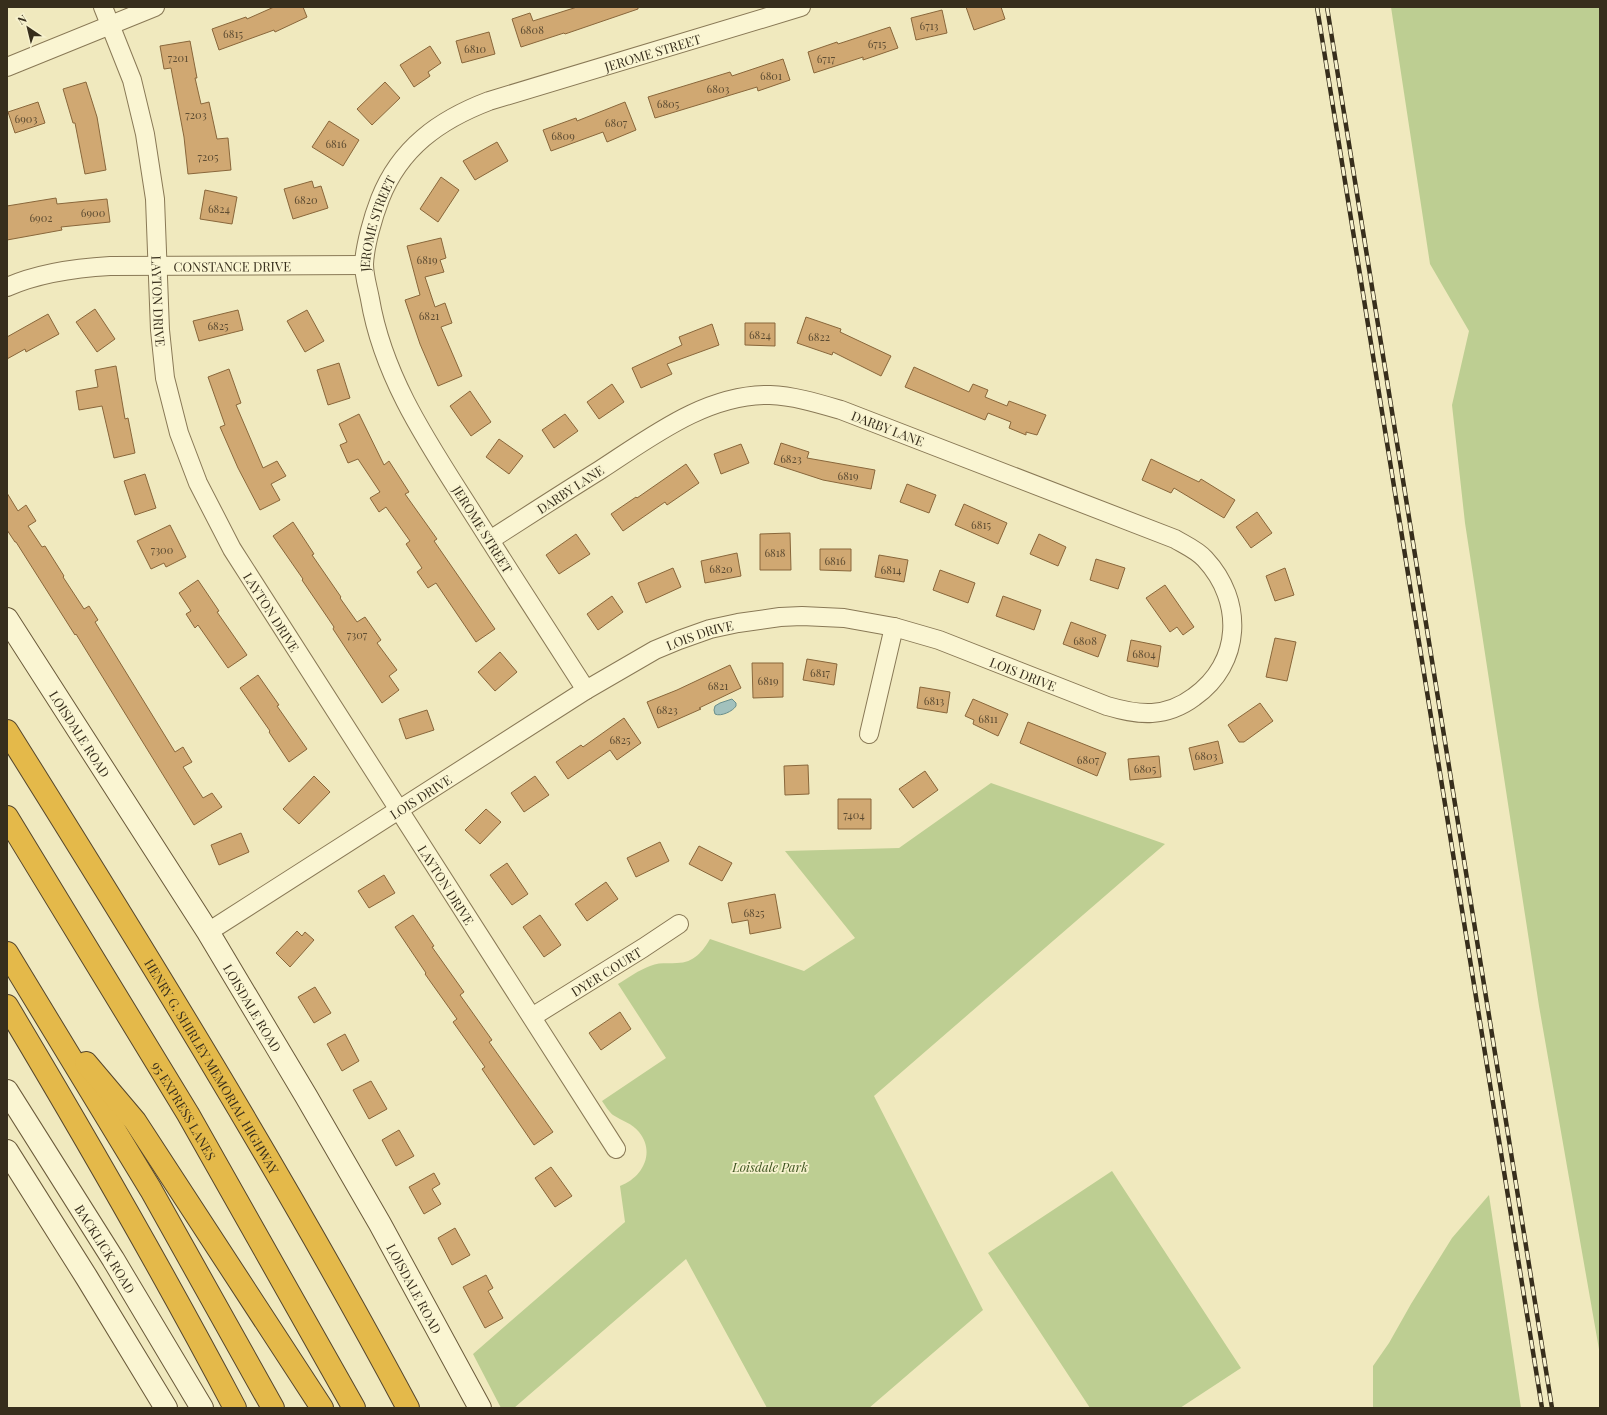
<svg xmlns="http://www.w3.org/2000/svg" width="1607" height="1415" viewBox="0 0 1607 1415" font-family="'Playfair Display',serif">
  <rect width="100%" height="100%" fill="#f0e9be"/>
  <path fill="#bdce92" d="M1391,7H1600V1355L1539,1006L1465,523L1452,405L1469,331L1430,264Z
    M991,783L1165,844L874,1096L983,1310L869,1408H767L686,1259L514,1408H501L473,1354L625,1222L620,1186C642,1178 656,1153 639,1132C632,1123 622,1121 613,1115C609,1112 605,1105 602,1101L666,1058L618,984C628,978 639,970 650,966C659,962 668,964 677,963C694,963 703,951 710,939L804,971L855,938L785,851L899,848Z
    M1112,1171L1241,1368L1180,1408H1090L988,1253Z
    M1489,1195L1521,1408H1373V1366L1389,1343L1411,1304L1452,1238Z"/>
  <path fill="#a2c1bd" stroke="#698f8c" d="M732,699L736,703V706C733,711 721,717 715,714L714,710L715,706L720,703Z"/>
  <path fill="#d0a872" stroke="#89673b" d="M274,7H303L307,17L275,32L274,30L219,50L212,29L246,17L247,19Z
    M577,7H638V9L565,34L564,33L521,47L512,19L530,13L533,21Z
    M966,7H1001L1005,19L974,30Z
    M942,10L947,33L916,40L911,18Z
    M890,27L898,48L863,60V57L814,73L808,52L837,42L838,44Z
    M489,32L495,54L462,63L456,41Z
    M190,41L197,78H195L201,104L209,102L217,139L228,138L231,170L188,174L184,137L171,68L164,69L160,46Z
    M430,46L441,63L428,72L430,76L414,87L400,65Z
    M783,59L790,80L758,91L757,87L655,118L648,97L730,72L732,76Z
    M86,82L97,117L106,170L85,174L75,123H73L63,89Z
    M385,82L400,98L372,125L357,109Z
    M38,102L45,123L15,133L8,112Z
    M625,102L636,130L607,142L603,132L551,151L543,130L576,118L577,121Z
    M329,121L359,140L343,166L312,147Z
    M497,142L508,161L475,180L463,161Z
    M441,177L459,190L438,222L420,209Z
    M312,181L314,188L321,186L328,208L293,219L284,189Z
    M205,190L237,197L232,224L200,219Z
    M56,198L57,204L107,199L110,222L61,227L62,230L7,240V206Z
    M441,238L446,258L440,260L444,272L425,277L435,307L445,303L452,323L441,327L462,376L438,386L420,344L405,300L420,295L407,246Z
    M95,309L115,339L97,352L76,322Z
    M238,310L243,330L199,341L193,321Z
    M307,310L324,341L305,352L287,321Z
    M48,314L59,334L26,352L25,349L7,359V337Z
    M806,317L841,329L840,332L891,356L881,376L833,352L832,355L797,343Z
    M745,323H775V346L745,345Z
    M712,324L719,345L667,364L672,374L641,388L632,368L682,345L679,337Z
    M339,363L350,398L328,405L317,370Z
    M116,366L125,419L128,418L135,453L114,458L102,406L79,410L76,391L98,387L95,370Z
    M914,367L969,392L973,384L988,390L985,397L1007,406L1009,401L1046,415L1037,435L1026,432V435L1009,428L1011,422L988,413L985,420L905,387Z
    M229,369L241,403L236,405L263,468L277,461L286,476L271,484L280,500L260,510L238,468L220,427L225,425L208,377Z
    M612,384L624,402L599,419L587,402Z
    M470,391L491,422L471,436L450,406Z
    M359,414L384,465L389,461L409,492L405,494L437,539L434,541L495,629L476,642L436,583L428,588L417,572L422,568L406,544L410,541L386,507L379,512L370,498L380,492L358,459L348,463L340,445L347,442L339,424Z
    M565,414L578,431L554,448L542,430Z
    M499,439L523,456L509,474L486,457Z
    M781,443L809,452L807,458L875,470L871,489L823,480L774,464Z
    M741,444L749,463L721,474L714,454Z
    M1151,459L1199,482L1201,479L1235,500L1224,518L1174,488L1171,493L1142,480Z
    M686,464L699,483L667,505L665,502L623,531L611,514L636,497L637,498Z
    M145,474L156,508L135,515L124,481Z
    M907,484L936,495L929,513L900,502Z
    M7,493L18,511L26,505L36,521L28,526L42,547L45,546L64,576L63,577L84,609L89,606L98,620L95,622L175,752L183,747L192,762L183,767L203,798L212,793L222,807L194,825L76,634L75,635L16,542H15L7,530Z
    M964,504L1007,523L998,544L955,525Z
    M1257,512L1272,533L1251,548L1236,527Z
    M293,522L314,554L312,555L341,597L340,598L357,622L365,617L381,640L377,643L397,670L389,676L399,690L382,703L333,629L334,627L302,580L303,579L273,536Z
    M170,525L186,557L166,567L164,563L151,569L137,541Z
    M790,533L791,570H760V534Z
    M576,534L590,554L559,574L546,555Z
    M1039,534L1066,547L1058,566L1030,554Z
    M820,549H851V571L820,570Z
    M737,553L741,576L705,583L701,561Z
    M879,555L908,560L904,582L875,577Z
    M1096,559L1125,568L1118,589L1090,580Z
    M673,568L681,587L646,603L638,583Z
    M1285,568L1294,595L1275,601L1266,576Z
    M940,570L975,583L968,603L933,590Z
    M198,580L219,611L217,612L247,655L228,668L198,625L195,628L186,614L191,611L179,593Z
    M1165,585L1194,627L1183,635L1177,627L1170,632L1146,598Z
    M612,596L623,612L598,630L587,614Z
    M1003,596L1041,610L1034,630L996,616Z
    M1071,622L1106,635L1098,657L1063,644Z
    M1275,638L1296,642L1287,681L1266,677Z
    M1131,640L1161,646L1158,667L1127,661Z
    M500,652L517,672L495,691L478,672Z
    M807,659L837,664L834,685L803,680Z
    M752,663H783V697L753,698Z
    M730,665L741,688L699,708L701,709L658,728L647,702L677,690Z
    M258,675L279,705L277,706L307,749L289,762L269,732L270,731L240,688Z
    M920,687L950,692L947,713L917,708Z
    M973,699L1008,714L998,736L973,724L974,720L965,716Z
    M1260,703L1273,721L1244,742H1239L1228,725Z
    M427,710L434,730L406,739L399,719Z
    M624,718L641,743L617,760L610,750L568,779L556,762L581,745L583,747Z
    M1028,722L1106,753L1097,776L1020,743Z
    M1218,741L1223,763L1194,770L1189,748Z
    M1159,756L1161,777L1130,780L1128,759Z
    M808,765L809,794L785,795L784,766Z
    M925,771L938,790L913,808L899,789Z
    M314,776L330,792L299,824L283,809Z
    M535,776L549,795L524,812L511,793Z
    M838,799H871V829H838Z
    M486,809L501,822L480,844L465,830Z
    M241,833L249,852L219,865L211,845Z
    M660,842L669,861L636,877L627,858Z
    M699,846L732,863L722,881L689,864Z
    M507,863L528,894L512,905L490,875Z
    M384,875L395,893L369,908L358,891Z
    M606,882L618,899L587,921L575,904Z
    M775,894L781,928L750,934L748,920L732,923L728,903Z
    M413,915L434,946L432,947L464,992L460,995L492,1040L489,1042L553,1132L534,1145L482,1069L485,1067L453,1022L457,1019L425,974L426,973L395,927Z
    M540,915L561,945L544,957L523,927Z
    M297,931L302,936L305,932L314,940L290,967L276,953Z
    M315,987L331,1013L314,1023L298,997Z
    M620,1012L631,1029L601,1050L589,1033Z
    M345,1034L359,1061L342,1071L327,1044Z
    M371,1081L387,1109L369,1119L353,1090Z
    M399,1130L414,1156L396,1166L382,1140Z
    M551,1167L572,1196L555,1207L535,1178Z
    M434,1173L440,1184L432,1189L441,1204L424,1214L409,1187Z
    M455,1228L470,1255L452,1265L438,1238Z
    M486,1275L493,1288L488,1291L503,1318L485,1328L463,1287Z"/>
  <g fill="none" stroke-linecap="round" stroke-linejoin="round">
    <g stroke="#897956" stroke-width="20">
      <g id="street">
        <path id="s1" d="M103,7L132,80L145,134L155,199L160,330L165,378L179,433L198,483L232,549L616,1149"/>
        <path d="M7,67L155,7"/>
        <path id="s2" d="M7,287C39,273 74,268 110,266L364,265"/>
        <path id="s3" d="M586,690C549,633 513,577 477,520C433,450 384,382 370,299C368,288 364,276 364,264C365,245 373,217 380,199C400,148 439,120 489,101L801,7"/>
        <path d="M869,734L894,627"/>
        <path id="s4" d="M208,932L586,690L655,650L679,640L710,629L738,623L780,617L802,616L844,618L894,627L939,640L1107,706C1121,710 1136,714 1152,713C1166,712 1182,706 1194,697C1242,663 1244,601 1205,559C1197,550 1185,545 1175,539L841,410C817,403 794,396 770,395C706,394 651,437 600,470C563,493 526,517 490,540"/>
        <path id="s5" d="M532,1017L643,948L679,924"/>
      </g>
    </g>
    <g stroke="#6a5a3a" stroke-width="24">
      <g id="secondary">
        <path id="s6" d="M7,619L208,932L306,1096L380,1224L480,1408"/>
        <path id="s7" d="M7,1091L113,1259L202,1408"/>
        <path d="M7,1151L87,1278L166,1408"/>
      </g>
    </g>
    <g stroke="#56462b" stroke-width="24">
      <g id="highway">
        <path id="s8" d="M7,731C146,953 284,1176 408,1408"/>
        <path id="s9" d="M7,817L188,1114L354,1408"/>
        <path d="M7,953L151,1190L273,1408"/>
        <path d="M7,1006C86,1138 163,1272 235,1408"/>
        <path d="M86,1063L135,1121L322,1408"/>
      </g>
    </g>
    <use href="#street" stroke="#faf5d2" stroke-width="18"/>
    <use href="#secondary" stroke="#faf5d2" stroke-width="22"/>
    <use href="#highway" stroke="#e4b94a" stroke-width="22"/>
    <g stroke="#372e1c" stroke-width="4.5">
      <path id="rail" d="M1317,7L1542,1408
        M1327,7L1552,1408"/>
    </g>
    <use href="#rail" stroke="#f7f2ce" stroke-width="3" stroke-dasharray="9" stroke-linecap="butt"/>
  </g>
  <g text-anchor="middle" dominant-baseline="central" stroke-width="3.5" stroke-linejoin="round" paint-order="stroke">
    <g font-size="11" fill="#5d4c32">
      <text x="929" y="25">6713</text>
      <text x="532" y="29">6808</text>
      <text x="233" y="33">6815</text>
      <text x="877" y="43">6715</text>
      <text x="475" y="48">6810</text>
      <text x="178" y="57">7201</text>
      <text x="826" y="58">6717</text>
      <text x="771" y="75">6801</text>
      <text x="718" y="88">6803</text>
      <text x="668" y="103">6805</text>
      <text x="196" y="114">7203</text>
      <text x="26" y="118">6903</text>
      <text x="616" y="122">6807</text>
      <text x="563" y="135">6809</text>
      <text x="336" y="143">6816</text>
      <text x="208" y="156">7205</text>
      <text x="306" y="199">6820</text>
      <text x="219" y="208">6824</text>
      <text x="93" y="212">6900</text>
      <text x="41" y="217">6902</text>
      <text x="427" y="259">6819</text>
      <text x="429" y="315">6821</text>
      <text x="218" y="325">6825</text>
      <text x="760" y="334">6824</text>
      <text x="819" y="336">6822</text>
      <text x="791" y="458">6823</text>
      <text x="848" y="475">6819</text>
      <text x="981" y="524">6815</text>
      <text x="162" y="549">7300</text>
      <text x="775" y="552">6818</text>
      <text x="835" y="560">6816</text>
      <text x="721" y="568">6820</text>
      <text x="891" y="569">6814</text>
      <text x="357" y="634">7307</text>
      <text x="1085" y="640">6808</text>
      <text x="1144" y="653">6804</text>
      <text x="820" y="672">6817</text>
      <text x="768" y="680">6819</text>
      <text x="718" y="685">6821</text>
      <text x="934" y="700">6813</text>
      <text x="667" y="709">6823</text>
      <text x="988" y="718">6811</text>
      <text x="620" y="739">6825</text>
      <text x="1206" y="755">6803</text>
      <text x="1088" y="759">6807</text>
      <text x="1145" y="768">6805</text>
      <text x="854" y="814">7404</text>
      <text x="754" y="912">6825</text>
    </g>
    <g font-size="13" fill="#372e1c" stroke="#f7f2ce">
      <text stroke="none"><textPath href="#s3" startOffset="874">JEROME STREET</textPath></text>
      <text stroke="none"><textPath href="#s3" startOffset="527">JEROME STREET</textPath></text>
      <text stroke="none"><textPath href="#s2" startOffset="228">CONSTANCE DRIVE</textPath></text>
      <text stroke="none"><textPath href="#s1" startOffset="302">LAYTON DRIVE</textPath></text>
      <text transform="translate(888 428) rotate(21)">DARBY LANE</text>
      <text transform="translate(570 489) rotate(-33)">DARBY LANE</text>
      <text transform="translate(483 529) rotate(58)">JEROME STREET</text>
      <text stroke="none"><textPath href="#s1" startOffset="638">LAYTON DRIVE</textPath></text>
      <text stroke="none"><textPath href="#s4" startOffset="576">LOIS DRIVE</textPath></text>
      <text stroke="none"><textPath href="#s4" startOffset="911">LOIS DRIVE</textPath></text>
      <text stroke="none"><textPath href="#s6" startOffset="136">LOISDALE ROAD</textPath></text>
      <text stroke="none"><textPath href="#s4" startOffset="252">LOIS DRIVE</textPath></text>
      <text stroke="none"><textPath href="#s1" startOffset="962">LAYTON DRIVE</textPath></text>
      <text stroke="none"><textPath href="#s5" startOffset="87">DYER COURT</textPath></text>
      <text stroke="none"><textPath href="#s6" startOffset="460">LOISDALE ROAD</textPath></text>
      <text stroke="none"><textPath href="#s8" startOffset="393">HENRY G. SHIRLEY MEMORIAL HIGHWAY</textPath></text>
      <text stroke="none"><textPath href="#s9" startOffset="343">95 EXPRESS LANES</textPath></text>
      <text stroke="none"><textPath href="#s7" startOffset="186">BACKLICK ROAD</textPath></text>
      <text stroke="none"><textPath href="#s6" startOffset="784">LOISDALE ROAD</textPath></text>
    </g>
    <g font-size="13" font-style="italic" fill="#3f5521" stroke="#f7f2ce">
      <text x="770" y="1166">Loisdale Park</text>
    </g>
  </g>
  <rect width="1607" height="1415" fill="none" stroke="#372e1c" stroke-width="16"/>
  <g transform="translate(28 28) rotate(325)" stroke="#f7f2ce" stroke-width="3" paint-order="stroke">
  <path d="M0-3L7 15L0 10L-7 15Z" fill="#372e1c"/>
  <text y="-6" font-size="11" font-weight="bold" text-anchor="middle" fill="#372e1c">N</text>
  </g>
</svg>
